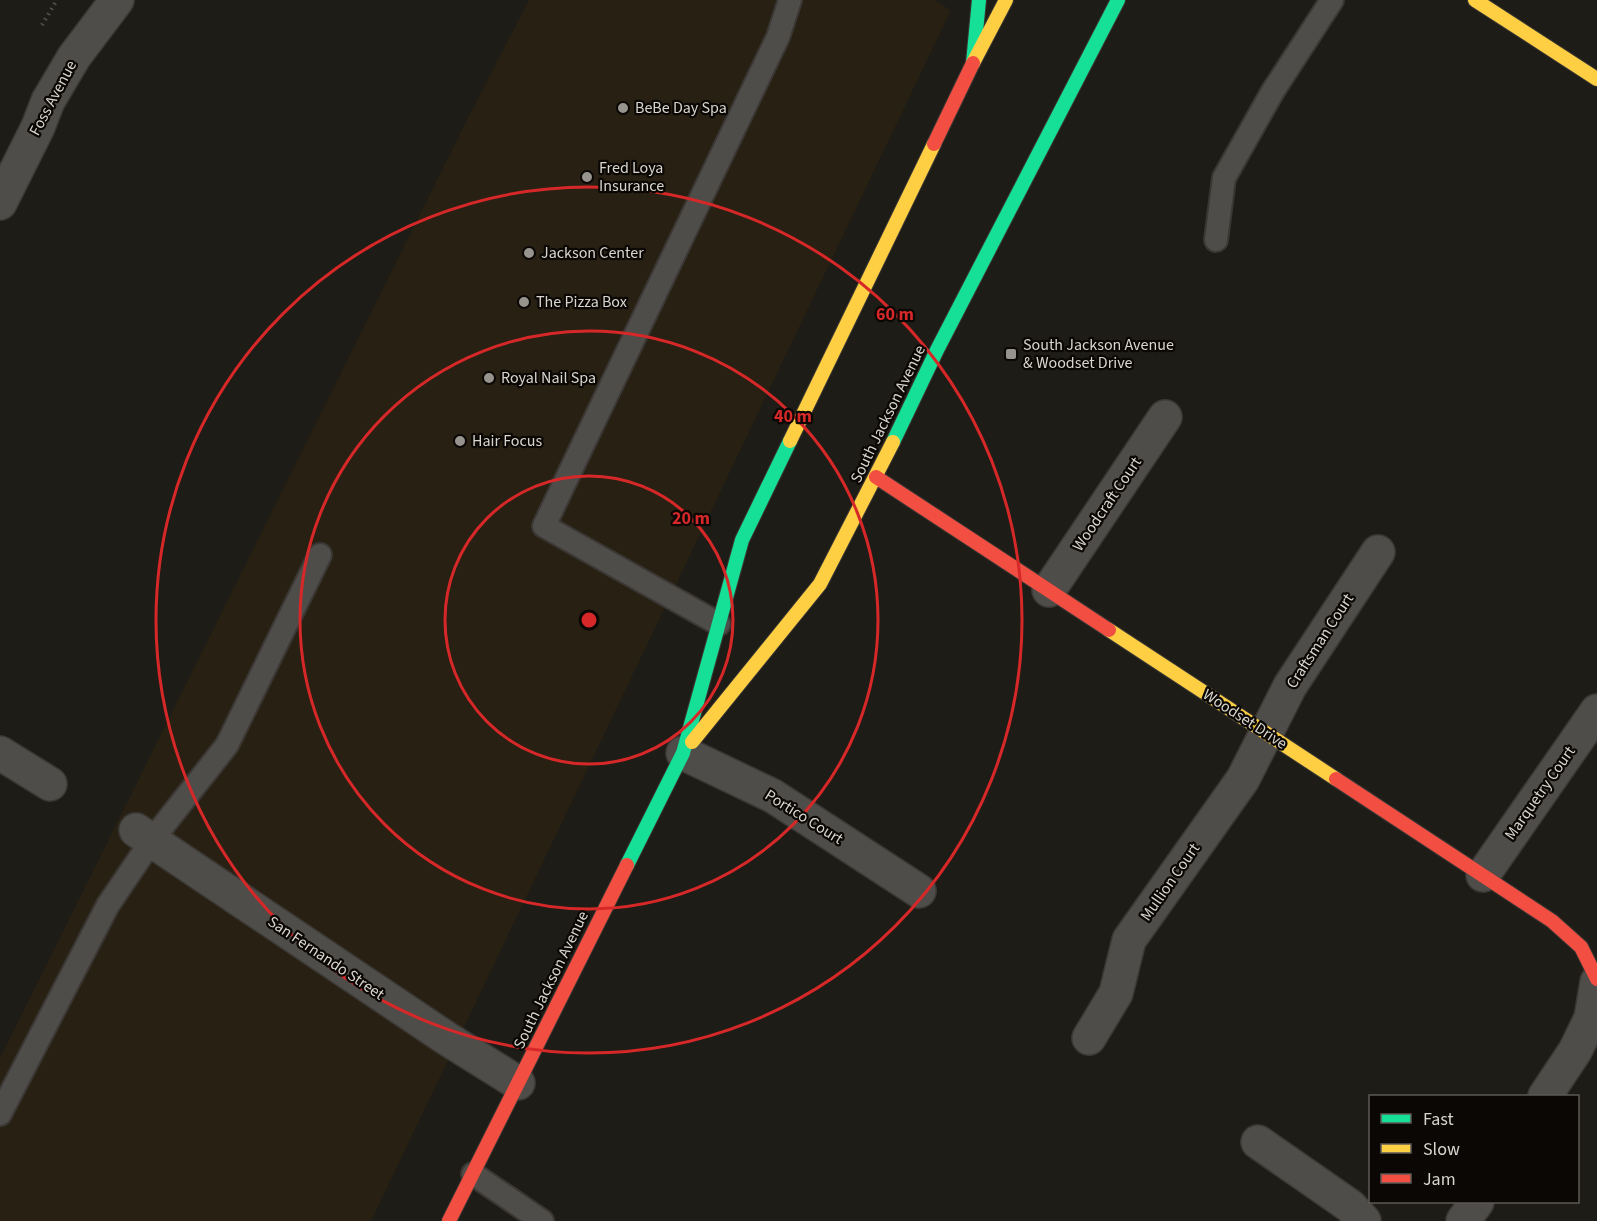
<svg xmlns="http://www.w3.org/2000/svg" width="1597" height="1221" viewBox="0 0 1597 1221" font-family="'Source Sans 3',sans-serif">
  <rect width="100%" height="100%" fill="#1e1c16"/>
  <path fill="#282012" d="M529,0H934L951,10L371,1221H0V1058L467,120Z"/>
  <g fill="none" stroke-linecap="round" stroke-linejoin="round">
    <g stroke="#3a3734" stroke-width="26">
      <path id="lane" d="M1216,240L1224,178L1273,91L1332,0
        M719,624L544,526L778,37L790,0
        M0,1114L108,905L152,840L227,745L320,555
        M473,1174L542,1221"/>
    </g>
    <g stroke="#3a3734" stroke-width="36">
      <path id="street" d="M0,203L38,127L48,101L74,57L117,0
        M1049,590L1165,417
        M0,753L50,784
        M683,753L773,796L919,891
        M136,830L446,1038L518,1083
        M1483,875L1597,711
        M1089,1038L1116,993L1129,940L1243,779L1290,686L1378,552
        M1545,1096L1575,1051L1591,1018L1597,982
        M1258,1142L1350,1206L1364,1221
        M1463,1221L1477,1202"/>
    </g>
    <g stroke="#3a3734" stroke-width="16">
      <path id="fast" d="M973,63L979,0
        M893,442L937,350L1118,0
        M627,865L683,753L742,540L790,441"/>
    </g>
    <g stroke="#3a3734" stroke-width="16">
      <path id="slow" d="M1475,0L1597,79
        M973,63L1006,0
        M790,441L934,144
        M1109,630L1336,779
        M692,742L820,584L893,442"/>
    </g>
    <g stroke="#3a3734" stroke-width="16">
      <path id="jam" d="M934,144L973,63
        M876,477L1109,630
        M1336,779L1552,921L1581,947L1597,979
        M449,1221L627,865"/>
    </g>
    <path stroke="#565450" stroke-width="4" stroke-dasharray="1.5 4.5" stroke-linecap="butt" d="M42,25L57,0"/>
    <use href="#lane" stroke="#4f4d49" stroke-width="22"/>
    <use href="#street" stroke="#4f4d49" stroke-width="33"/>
    <use href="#fast" stroke="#16e098" stroke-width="14"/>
    <use href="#slow" stroke="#ffcf43" stroke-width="14"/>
    <use href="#jam" stroke="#f24e42" stroke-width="14"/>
  </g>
  <g fill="none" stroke="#d62828" stroke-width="3">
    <circle cx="589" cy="620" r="144"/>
    <circle cx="589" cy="620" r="289"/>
    <circle cx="589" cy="620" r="433"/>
  </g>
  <g fill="#97948e" stroke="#0a0704" stroke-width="2">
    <circle cx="623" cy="108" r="6"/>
    <circle cx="587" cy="177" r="6"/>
    <circle cx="529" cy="253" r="6"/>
    <circle cx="524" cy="302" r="6"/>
    <rect x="1005" y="348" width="12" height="12" rx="3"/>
    <circle cx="489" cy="378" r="6"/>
    <circle cx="460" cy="441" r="6"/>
  </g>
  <g text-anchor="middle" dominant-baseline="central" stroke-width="4.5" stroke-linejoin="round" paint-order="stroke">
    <g font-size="16" fill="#d8d5ce" stroke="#0a0704">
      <text transform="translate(53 98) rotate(-62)">Foss Avenue</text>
      <text transform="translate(888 414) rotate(-64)">South Jackson Avenue</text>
      <text transform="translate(1107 504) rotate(-56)">Woodcraft Court</text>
      <text transform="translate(1320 641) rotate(-57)">Craftsman Court</text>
      <text transform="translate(1245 719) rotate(33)">Woodset Drive</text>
      <text transform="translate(1540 793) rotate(-55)">Marquetry Court</text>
      <text transform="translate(804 817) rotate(32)">Portico Court</text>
      <text transform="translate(1170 882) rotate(-55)">Mullion Court</text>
      <text transform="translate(326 958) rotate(34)">San Fernando Street</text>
      <text transform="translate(551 980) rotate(-64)">South Jackson Avenue</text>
    </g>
    <g font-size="16" fill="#d8d5ce" stroke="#0a0704" text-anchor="start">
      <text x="635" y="108">BeBe Day Spa</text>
      <text x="599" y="168">Fred Loya<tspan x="599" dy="18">Insurance</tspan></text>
      <text x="541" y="253">Jackson Center</text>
      <text x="536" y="302">The Pizza Box</text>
      <text x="1023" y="345">South Jackson Avenue<tspan x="1023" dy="18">&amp; Woodset Drive</tspan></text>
      <text x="501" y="378">Royal Nail Spa</text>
      <text x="472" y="441">Hair Focus</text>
    </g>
  </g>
  <circle cx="589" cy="620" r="9" fill="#d62828" stroke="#0a0704" stroke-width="3"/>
  <g font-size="18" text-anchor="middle" font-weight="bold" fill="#d62828" stroke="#0a0704" stroke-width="4.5" stroke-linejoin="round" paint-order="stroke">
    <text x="895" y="320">60 m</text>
    <text x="793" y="422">40 m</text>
    <text x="691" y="524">20 m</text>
  </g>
  <rect x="1369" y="1095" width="210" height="108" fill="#0a0704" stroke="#5c5955" stroke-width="1.5"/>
  <rect x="1381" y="1114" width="30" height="9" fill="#16e098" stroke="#5c5955" stroke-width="1.5"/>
  <text x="1423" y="1125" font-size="18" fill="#d8d5ce">Fast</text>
  <rect x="1381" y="1144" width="30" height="9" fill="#ffcf43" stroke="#5c5955" stroke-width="1.5"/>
  <text x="1423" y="1155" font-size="18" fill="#d8d5ce">Slow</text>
  <rect x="1381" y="1174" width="30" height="9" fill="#f24e42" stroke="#5c5955" stroke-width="1.5"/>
  <text x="1423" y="1185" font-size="18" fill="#d8d5ce">Jam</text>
</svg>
